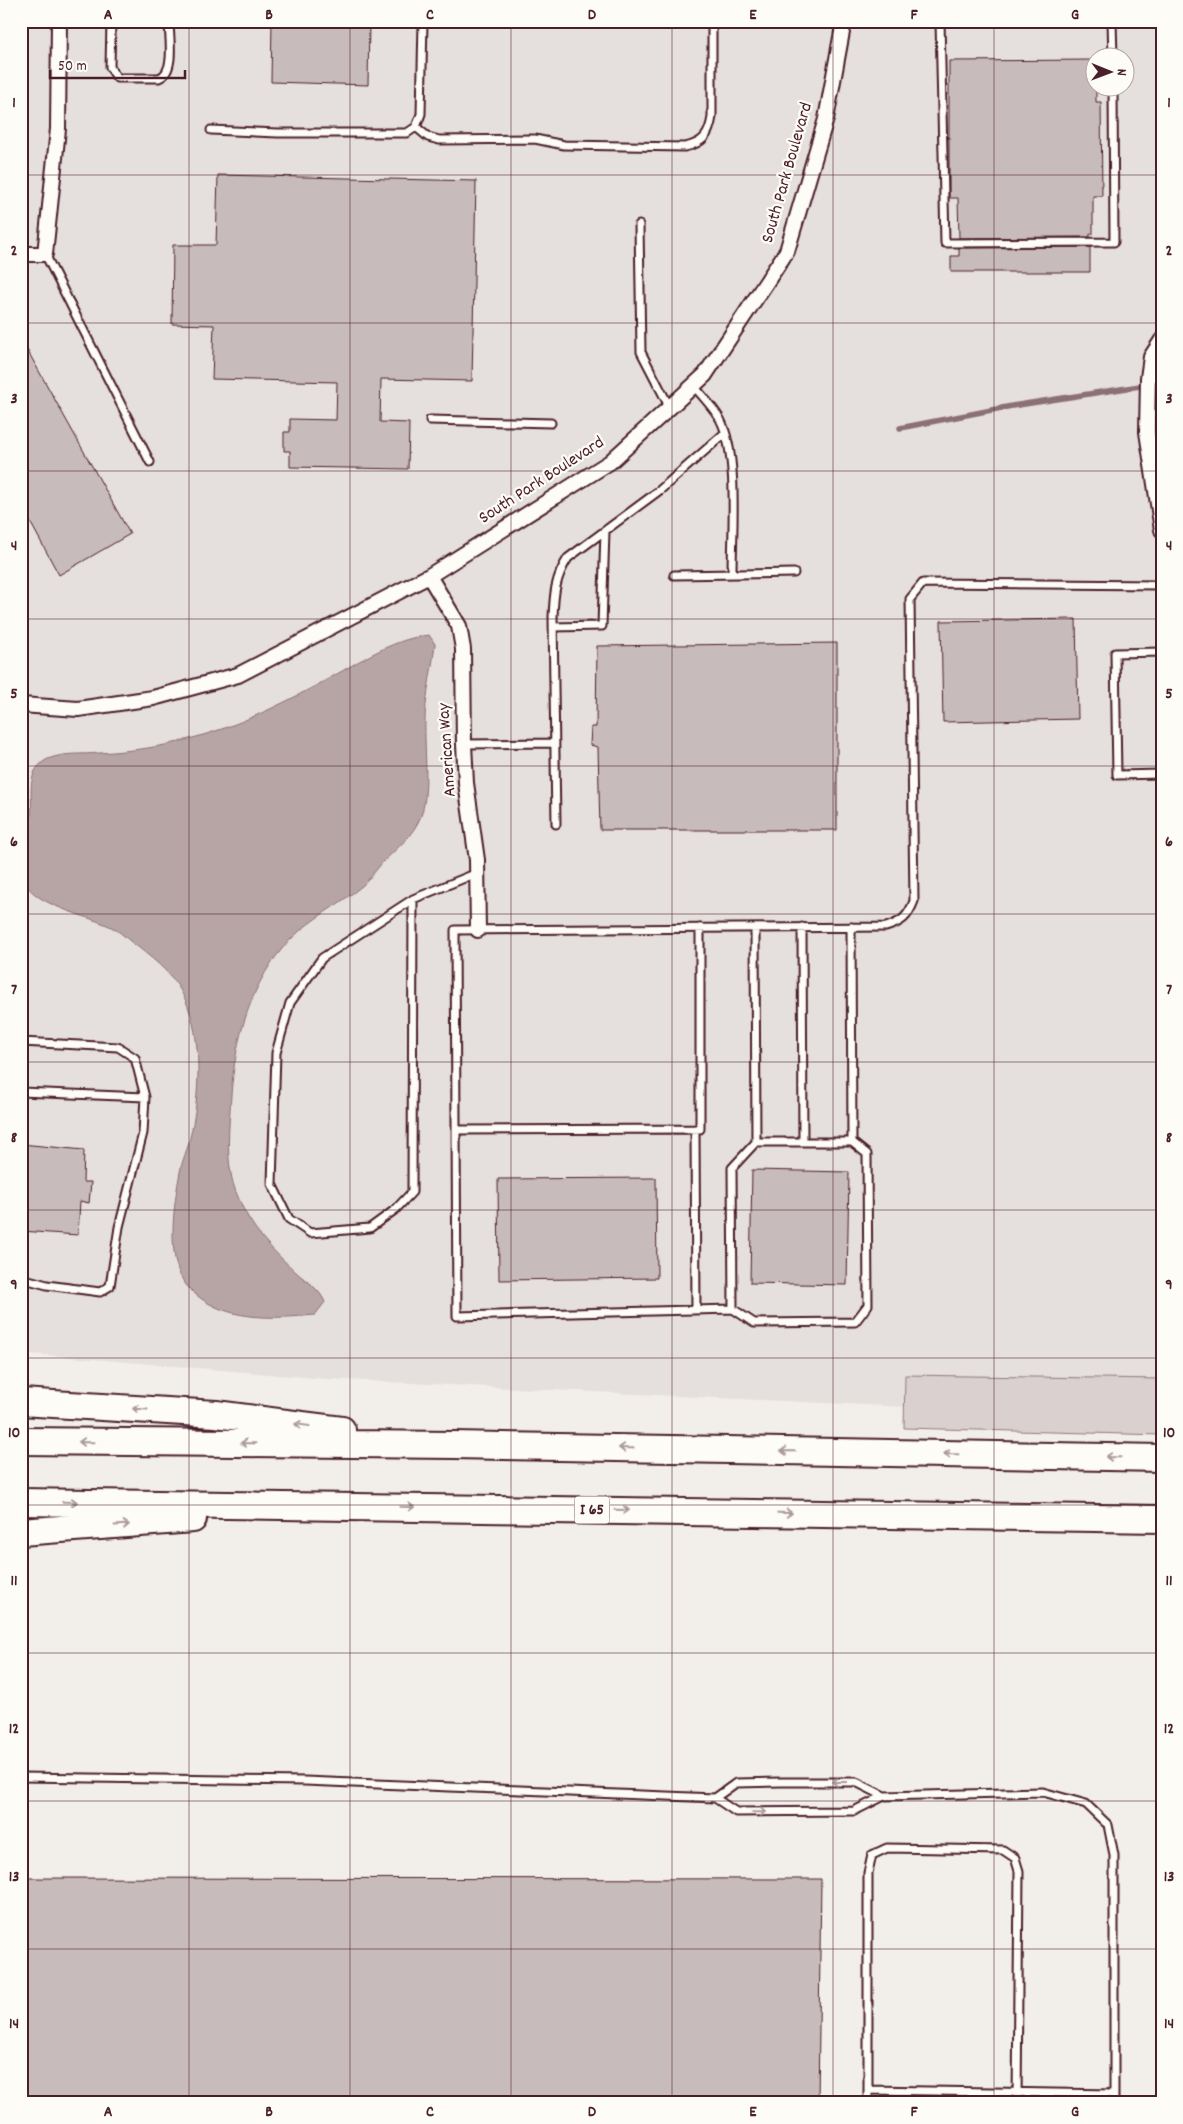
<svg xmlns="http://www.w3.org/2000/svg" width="1183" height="2124" viewBox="0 0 1183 2124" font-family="Dekko,sans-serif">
  <rect width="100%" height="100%" fill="#f2efeb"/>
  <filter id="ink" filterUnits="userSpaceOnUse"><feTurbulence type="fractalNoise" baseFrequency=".02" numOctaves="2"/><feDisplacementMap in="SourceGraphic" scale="10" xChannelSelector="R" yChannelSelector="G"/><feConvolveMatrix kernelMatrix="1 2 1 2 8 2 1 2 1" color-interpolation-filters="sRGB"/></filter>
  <g filter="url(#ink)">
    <path fill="#e5dfdd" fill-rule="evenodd" d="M21,21H1162V1417L906,1407L326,1379L21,1353ZM1096,58H1126V88H1096Z"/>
    <path fill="#d9d0cf" stroke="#92787d" d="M905,1375L1162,1379V1435L904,1428Z"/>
    <path fill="#b7a5a6" stroke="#8b6f75" d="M429,635L435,644C433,664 428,684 426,705C422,737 431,788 421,816C413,836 397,848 382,863C375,871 369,880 362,886C339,905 312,918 291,939C251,979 235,1040 231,1095C229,1129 224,1165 238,1197C251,1229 272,1250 296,1272C308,1283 318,1287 325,1302L315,1315C271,1319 219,1322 187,1286C165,1261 174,1203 180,1172C182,1160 188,1149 190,1138C200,1096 203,1039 185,999C174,975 158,963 138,947C130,942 123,934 115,929C89,914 29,907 22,875C18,854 28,837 31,817C33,802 28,786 35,771C38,766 43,761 48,759C65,752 82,755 100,753C130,751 164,747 193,738C237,726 277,707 317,685C352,667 389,639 429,635Z"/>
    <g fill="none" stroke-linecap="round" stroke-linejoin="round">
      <path stroke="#8b6f75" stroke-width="5.5" d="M900,428L1012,406L1140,386"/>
    </g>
    <path fill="#c8bbbb" stroke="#4a1f2b" d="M272,21H369L368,85L271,82Z
      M1096,60V102H1101L1102,196H1093V234H1090V237L959,238L958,198H949V61Z
      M218,175L476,181L472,381L381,379L380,422L409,423L408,469L290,467V451H284V432H290V419L336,420L337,382L212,379L214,325L172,324L173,245H216Z
      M1090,247V272H951V256H959V248Z
      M21,339L130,534L59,575L21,505Z
      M1076,619L1078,719L943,722L941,621Z
      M837,643V830H600L598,747L590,745L591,727H596L597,646Z
      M21,1144L84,1150L83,1182H91L89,1203L80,1201L78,1235L21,1231Z
      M752,1170L849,1172L847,1285L750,1283Z
      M656,1178L657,1278L499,1280L498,1179Z
      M21,1878L821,1879L818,2103H21Z"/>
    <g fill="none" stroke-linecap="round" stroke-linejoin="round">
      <g stroke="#4a1f2b" stroke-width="11">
        <path id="lane" d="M111,21L110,67L117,78H159C176,72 169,37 169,21
          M940,21L945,243L1114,242L1113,88
          M1112,21L1113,58
          M416,127L428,137L439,140L535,139L564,145L685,147C703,143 709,136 712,117V27L714,21
          M211,130L278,133H407L416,127L421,114L423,21
          M639,225L641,352L670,408
          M45,254L150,462
          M694,386C702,396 713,407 720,419C739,455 732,531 732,573
          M430,420L551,423
          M674,575L794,573
          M553,627L602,626L605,531
          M1162,652L1115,653L1117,775L1162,774
          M464,744L555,743
          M556,824L553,617C554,594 555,578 568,558L660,490L725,433
          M413,899L322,958L290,1003L276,1053L272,1184L289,1219L310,1233L370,1228L396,1209L412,1192L413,899L477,873
          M802,927L803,1142
          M851,927L852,1142L867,1154L868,1305L855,1322L754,1323L733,1309L457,1316L455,930L886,927C902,922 908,917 914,901L910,599L923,583L1162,585
          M755,928L756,1142
          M21,1042L118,1047L135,1058L145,1097L143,1133L119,1227L110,1286L100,1292L47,1285L21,1278
          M21,1092L145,1097
          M695,1129L696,1310
          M456,1130L700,1129V928
          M733,1309L732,1168L756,1142H852
          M21,1777L305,1781L715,1798L736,1812L854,1811L884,1796L1043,1792L1086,1804L1108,1825L1114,1855V2103
          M715,1798L736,1783L781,1782H856L884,1796
          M868,2090L1114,2094
          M868,2103V1873L872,1855L887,1848L1003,1850L1015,1858L1019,1871L1017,2103"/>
      </g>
      <g stroke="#4a1f2b" stroke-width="18">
        <path id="street" d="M21,254H45L58,129L59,21
          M1162,340L1151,357L1148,378L1147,432L1162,530
          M429,576L459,626L463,649L464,744L466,783L477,860L478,930
          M21,705L78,709L153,698L238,675L429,576L610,462L705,375L787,251L826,119L844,21"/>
      </g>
      <g stroke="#4a1f2b" stroke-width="30">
        <path id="highway" d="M21,1402L216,1414L342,1430
          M21,1441L454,1445L1162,1458
          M21,1502L1162,1519
          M21,1532L193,1519"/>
      </g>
      <use href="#lane" stroke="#fdfcf7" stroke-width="7"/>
      <use href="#street" stroke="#fdfcf7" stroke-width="14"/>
      <use href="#highway" stroke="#fdfcf7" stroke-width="26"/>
    </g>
    <defs><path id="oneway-shaft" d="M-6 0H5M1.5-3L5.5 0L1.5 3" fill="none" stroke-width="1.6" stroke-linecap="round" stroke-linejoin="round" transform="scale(1.25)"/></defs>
    <g stroke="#ac999b">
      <use href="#oneway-shaft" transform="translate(140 1409) rotate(-177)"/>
      <use href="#oneway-shaft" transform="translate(302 1425) rotate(-172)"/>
      <use href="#oneway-shaft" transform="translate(86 1442) rotate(-179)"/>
      <use href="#oneway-shaft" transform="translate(248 1443) rotate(-179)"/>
      <use href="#oneway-shaft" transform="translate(626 1448) rotate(-179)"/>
      <use href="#oneway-shaft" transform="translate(788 1451) rotate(-179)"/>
      <use href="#oneway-shaft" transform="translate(951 1454) rotate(-179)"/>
      <use href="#oneway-shaft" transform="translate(1113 1457) rotate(-179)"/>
      <use href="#oneway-shaft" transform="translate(70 1502) rotate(1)"/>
      <use href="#oneway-shaft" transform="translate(407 1507) rotate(1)"/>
      <use href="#oneway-shaft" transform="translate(622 1510) rotate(1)"/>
      <use href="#oneway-shaft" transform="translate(785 1513) rotate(1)"/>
      <use href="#oneway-shaft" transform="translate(122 1525) rotate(-4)"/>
      <use href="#oneway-shaft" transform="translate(839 1782) rotate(-180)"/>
      <use href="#oneway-shaft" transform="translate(759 1812) rotate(-1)"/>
    </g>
  </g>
  <path fill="none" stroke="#4a1f2b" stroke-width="1" stroke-opacity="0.55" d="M189,21V2103M350,21V2103M511,21V2103M672,21V2103M833,21V2103M994,21V2103M21,175H1162M21,323H1162M21,471H1162M21,619H1162M21,766H1162M21,914H1162M21,1062H1162M21,1210H1162M21,1358H1162M21,1505H1162M21,1653H1162M21,1801H1162M21,1949H1162"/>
  <g text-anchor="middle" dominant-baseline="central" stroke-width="4.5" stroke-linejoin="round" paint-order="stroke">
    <rect fill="#fdfcf7" stroke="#806168" stroke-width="1" x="574.5" y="1496.5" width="35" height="27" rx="4"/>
    <g font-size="16" font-weight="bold" fill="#4a1f2b">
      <text x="592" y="1510">I 65</text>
    </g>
    <g font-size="18" fill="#4a1f2b" stroke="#fdfcf7">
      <text transform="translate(788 173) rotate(-74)">South Park Boulevard</text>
      <text transform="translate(542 481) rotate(-33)">South Park Boulevard</text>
      <text transform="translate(448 750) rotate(-94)">American Way</text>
    </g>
  </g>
  <rect width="1183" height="2124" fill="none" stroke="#fdfcf7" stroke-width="55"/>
  <g transform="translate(1110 72) rotate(91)"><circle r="24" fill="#fdfcf7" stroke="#b5a4a5"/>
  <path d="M0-4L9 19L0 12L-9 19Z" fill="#4a1f2b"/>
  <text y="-8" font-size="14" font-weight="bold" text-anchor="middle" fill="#4a1f2b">N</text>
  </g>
  <path d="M50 70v8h135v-8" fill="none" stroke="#4a1f2b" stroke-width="2.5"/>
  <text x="58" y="70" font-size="15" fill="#4a1f2b" stroke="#fdfcf7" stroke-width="4" paint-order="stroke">50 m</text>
  <rect x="28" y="28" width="1128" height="2068" fill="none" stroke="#4a1f2b" stroke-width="2"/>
  <g font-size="16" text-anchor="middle" font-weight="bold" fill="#4a1f2b">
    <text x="108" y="19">A</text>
    <text x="269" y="19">B</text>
    <text x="430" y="19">C</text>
    <text x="592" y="19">D</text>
    <text x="753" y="19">E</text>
    <text x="914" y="19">F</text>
    <text x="1075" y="19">G</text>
    <text x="14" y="107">1</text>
    <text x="1169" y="107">1</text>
    <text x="14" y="255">2</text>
    <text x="1169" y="255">2</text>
    <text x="14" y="403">3</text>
    <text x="1169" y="403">3</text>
    <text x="14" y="550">4</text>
    <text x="1169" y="550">4</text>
    <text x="14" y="698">5</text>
    <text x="1169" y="698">5</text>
    <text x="14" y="846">6</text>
    <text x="1169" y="846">6</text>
    <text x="14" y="994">7</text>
    <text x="1169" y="994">7</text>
    <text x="14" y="1142">8</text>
    <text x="1169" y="1142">8</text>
    <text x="14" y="1289">9</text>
    <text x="1169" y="1289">9</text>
    <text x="14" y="1437">10</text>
    <text x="1169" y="1437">10</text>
    <text x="14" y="1585">11</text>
    <text x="1169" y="1585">11</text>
    <text x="14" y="1733">12</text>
    <text x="1169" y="1733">12</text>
    <text x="14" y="1881">13</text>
    <text x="1169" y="1881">13</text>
    <text x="14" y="2028">14</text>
    <text x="1169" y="2028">14</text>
    <text x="108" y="2116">A</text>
    <text x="269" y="2116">B</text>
    <text x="430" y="2116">C</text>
    <text x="592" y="2116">D</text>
    <text x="753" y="2116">E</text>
    <text x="914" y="2116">F</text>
    <text x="1075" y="2116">G</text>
  </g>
</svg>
